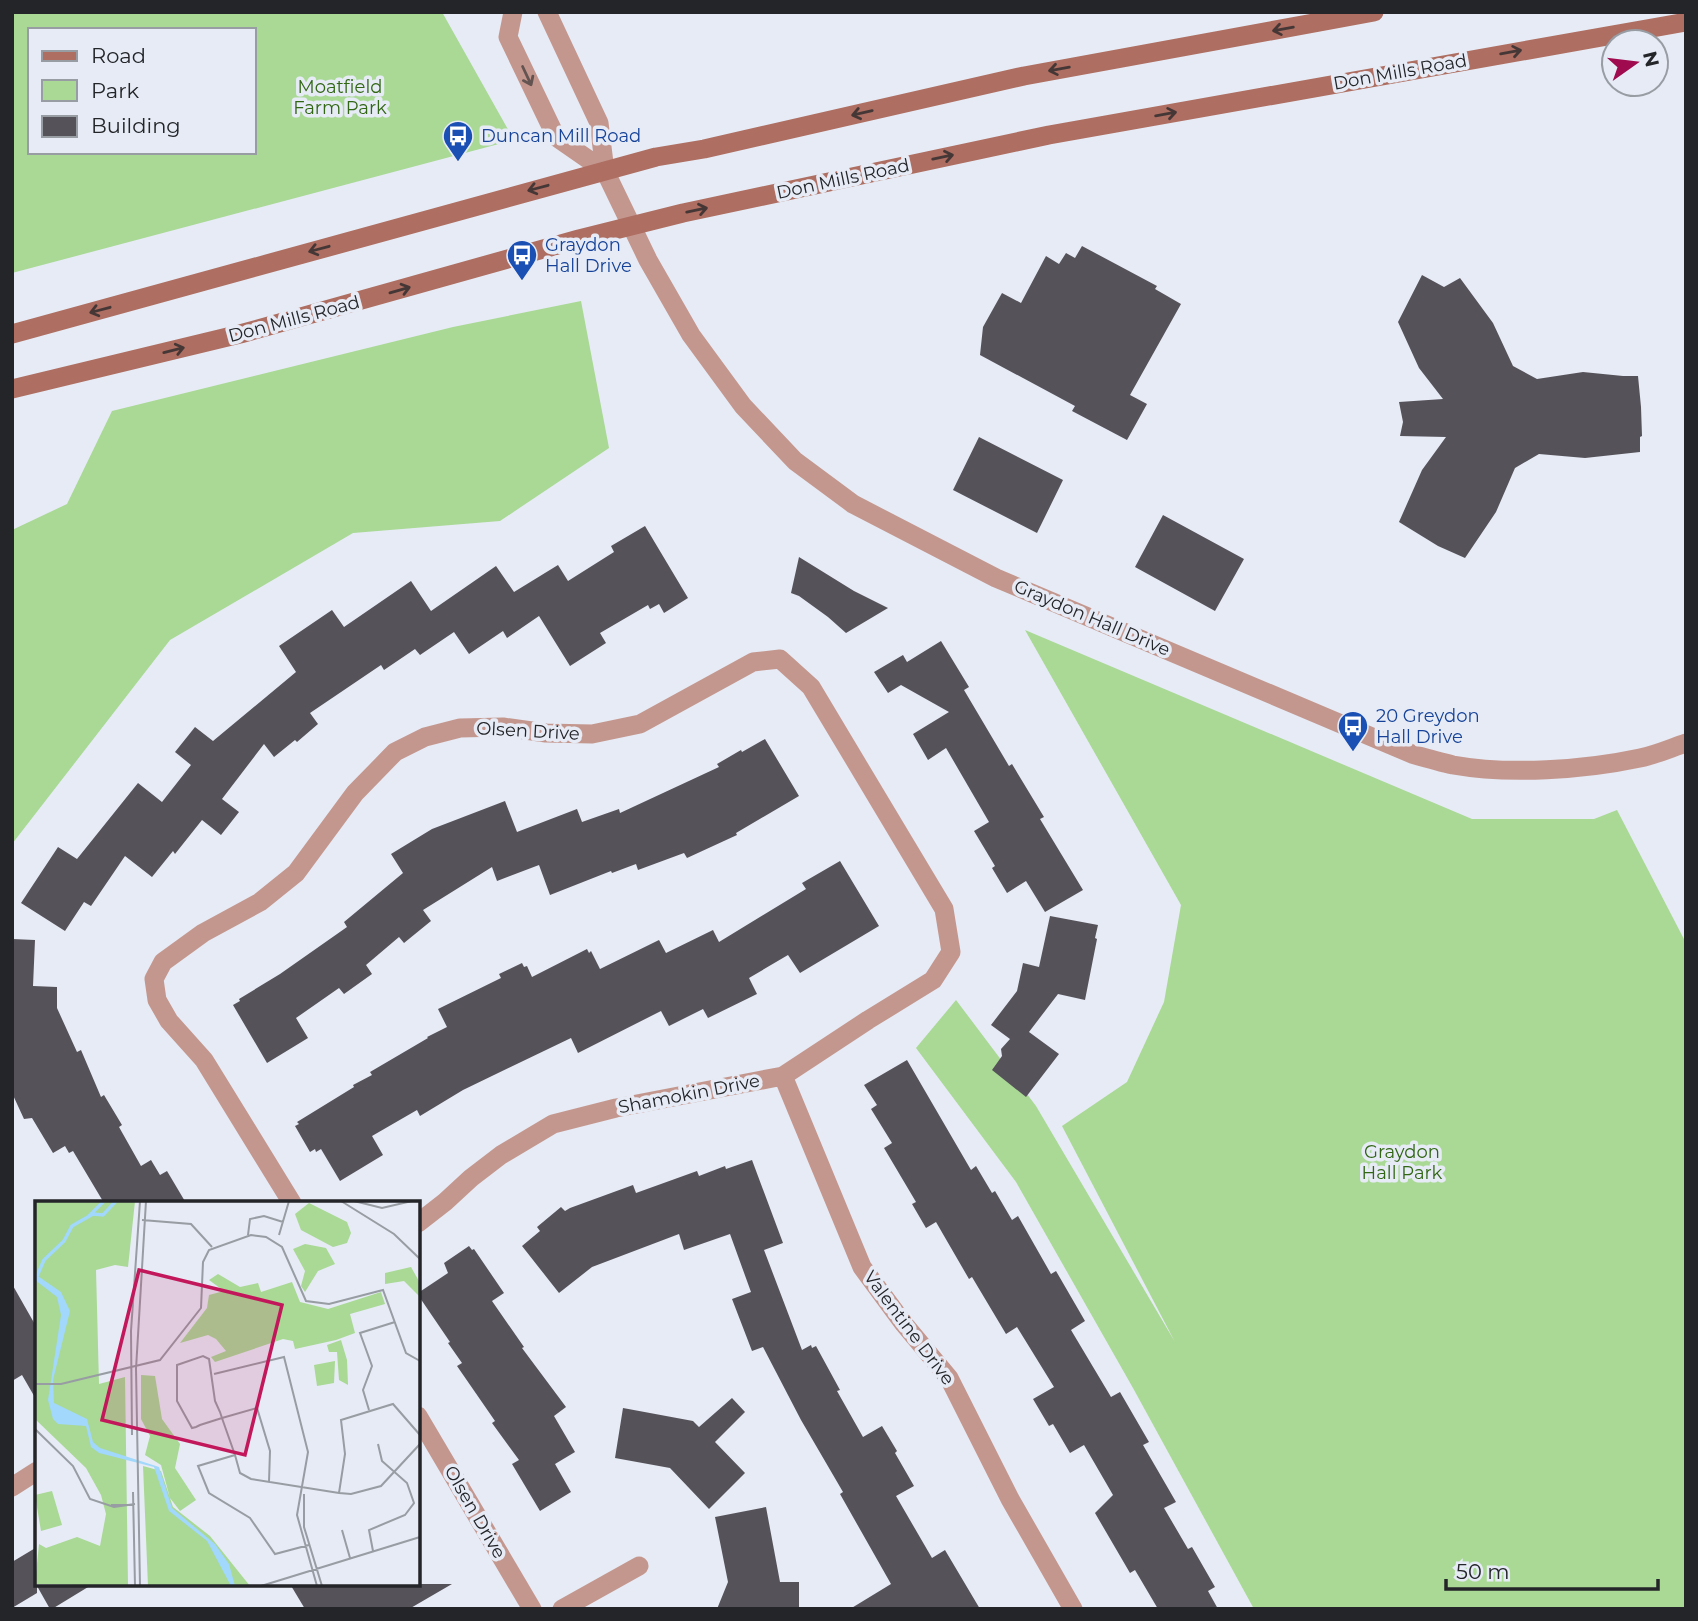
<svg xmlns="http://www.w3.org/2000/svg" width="1698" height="1621" viewBox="0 0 1698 1621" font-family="Montserrat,sans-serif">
  <rect width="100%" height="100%" fill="#e6ebf5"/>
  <path fill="#a9d995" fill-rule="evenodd" d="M12,12H442L514,140L12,273ZM30,30H254V152H30Z
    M581,301L609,448L500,521L353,533L170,640L12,844V530L67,504L112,411L453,327Z
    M1025,630L1472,819H1594L1617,810L1686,943V1609H1254L1133,1388L1016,1182L916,1048L956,1000L1036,1106L1175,1342L1062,1126L1127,1082L1164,1002L1181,905Z"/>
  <path fill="#56525a" d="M1082,246L1157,286L1155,289L1181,304L1130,395L1147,404L1127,440L1072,411L1075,406L980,355L983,327L1002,293L1021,303L1046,256L1059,264L1066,253L1075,258Z
    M1422,275L1444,287L1460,278L1493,323L1513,366L1537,379L1583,372L1623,376H1638L1641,407L1642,436L1640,437V452L1585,458L1539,454L1515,468L1496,512L1465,558L1438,546L1399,522L1422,470L1446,437L1400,436L1403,422L1399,402L1443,399L1419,368L1398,322Z
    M979,437L1063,480L1037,533L953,490Z
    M1163,515L1244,559L1215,611L1135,567Z
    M645,526L688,598L664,613L659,604L650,609L648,605L600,633L606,643L570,666L539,616L507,638L503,631L469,654L454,632L420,655L415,649L384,670L381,665L310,713L318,724L297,742L295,740L274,757L264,744L222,799L239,812L221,835L202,820L175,854L173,851L152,877L125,856L91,906L84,902L65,931L21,903L58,847L77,859L138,783L162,802L191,765L175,752L195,727L213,741L296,672L279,646L332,610L344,627L411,581L431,611L496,566L514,592L558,565L568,581L614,552L611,546Z
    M799,557L854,591L888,608L846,633L828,617L799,596L791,593Z
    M941,641L969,687L964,690L1009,766L1012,764L1044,817L1040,819L1083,890L1045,912L1026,881L1007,893L992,868L995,866L974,831L989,822L946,748L928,760L913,734L949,712L901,685L888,693L874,672L903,655L907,662Z
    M765,739L799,796L736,833L737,835L687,858L684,853L638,870L636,864L612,873L611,871L550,895L539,865L497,881L492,867L423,910L431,921L404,943L399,937L366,965L372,974L344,994L339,988L296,1018L308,1038L267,1063L233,1005L240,1001L239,999L280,974L347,927L344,922L403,873L391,854L432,829L505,801L517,832L577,809L582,822L619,809L620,813L719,767L717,764L741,750L742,752Z
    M840,861L879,926L800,973L788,955L749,978L757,994L708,1018L703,1009L669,1026L661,1011L578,1053L571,1038L463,1090L420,1116L417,1110L372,1136L383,1155L340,1181L321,1149L316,1152L315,1149L310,1152L295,1126L299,1124L297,1122L354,1087L353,1085L372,1075L370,1072L428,1038L427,1037L447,1027L438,1009L501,978L499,974L522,963L524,967L527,966L532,977L587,949L589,953L591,951L600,969L659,940L666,953L713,930L719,942L806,889L802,883Z
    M1050,916L1098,925L1095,938L1097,939L1085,1000L1058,994L1029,1032L1059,1054L1026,1097L992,1070L1002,1056L1001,1049L1010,1039L991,1025L1017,991L1023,963L1039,967Z
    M12,939L35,940L33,986L57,987V1008L77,1052L81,1050L101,1097L104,1095L122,1125L119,1127L141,1166L151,1160L160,1175L167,1171L186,1203H104L73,1151L69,1153L65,1146L53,1153L32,1118L24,1119L12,1093Z
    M907,1060L971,1170L976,1166L992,1193L995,1191L1012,1220L1018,1216L1051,1274L1056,1271L1085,1321L1071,1330L1111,1397L1120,1392L1149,1442L1143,1445L1176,1502L1164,1508L1188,1549L1192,1547L1215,1587L1208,1591L1218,1609H1158L1135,1570L1130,1573L1095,1513L1113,1495L1084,1445L1070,1453L1053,1424L1049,1426L1033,1399L1054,1387L1017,1327L1006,1334L972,1277L969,1279L936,1222L926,1228L912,1204L916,1202L884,1148L892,1143L871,1109L877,1105L864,1085Z
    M752,1160L783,1243L764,1250L802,1350L811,1345L812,1348L816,1346L840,1390L837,1391L863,1437L882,1426L897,1451L895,1453L914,1486L896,1496L932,1558L945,1550L980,1609H850L891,1584L840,1494L843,1492L801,1420L763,1347L752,1351L732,1299L751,1292L730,1234L684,1250L679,1234L592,1267L559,1293L522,1246L540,1231L537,1227L561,1207L565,1211L570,1208L633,1185L636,1193L697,1171L699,1176L725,1166L726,1169Z
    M469,1246L472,1250L474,1249L504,1293L492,1301L524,1347L522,1348L566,1407L554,1416L575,1452L555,1464L571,1492L540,1511L512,1464L519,1460L492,1423L495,1421L457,1366L462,1363L448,1343L450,1342L418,1295V1293L448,1273L444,1263Z
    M12,1284L37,1328V1401L22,1375L12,1381Z
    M732,1398L745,1412L715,1442L745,1473L709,1509L670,1468L615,1458L623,1408L693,1421L699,1427Z
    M766,1507L780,1582H799V1607H788L787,1609H717L728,1582L715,1517Z
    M37,1547V1584H93L52,1609H50L37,1586V1593L12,1608V1562Z
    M290,1584H452L409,1609H305Z"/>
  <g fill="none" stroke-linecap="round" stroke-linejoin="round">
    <path stroke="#c4978e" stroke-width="19" d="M513,12L508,37L556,137L605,171
      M547,12L599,123L605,171L648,260L691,335L743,406L795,461L853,504L996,578L1412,754C1426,758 1440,762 1453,765C1509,775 1584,770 1640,758C1655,755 1671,748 1686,743
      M783,1076L862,1267L904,1324L949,1378L1010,1499L1073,1609
      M292,1203L204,1060L169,1021L157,1000L154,979L163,962L203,933L260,902L296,873L355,793L395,752L425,737L460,728L503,727L546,733L592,734L640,724L753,662L780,659L811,687L944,909L951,952L933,980L868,1020L783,1076L616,1108L553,1124L501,1155L471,1178L445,1202L418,1223
      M418,1416L532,1609
      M12,1487L37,1471
      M562,1609L639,1566"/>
    <path stroke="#ae6e61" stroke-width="19" d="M12,334L656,157L704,149L1024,76L1374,12
      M12,389L240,334L579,239L683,213L1049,135L1686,22"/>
  </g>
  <defs><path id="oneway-shaft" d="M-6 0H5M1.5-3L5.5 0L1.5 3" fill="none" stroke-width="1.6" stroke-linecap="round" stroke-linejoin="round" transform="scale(1.75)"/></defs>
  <g stroke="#463737">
    <use href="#oneway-shaft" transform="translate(1283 29) rotate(170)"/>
    <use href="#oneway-shaft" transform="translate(1511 52) rotate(-10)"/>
    <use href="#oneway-shaft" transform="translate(1059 69) rotate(170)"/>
    <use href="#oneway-shaft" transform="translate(862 113) rotate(167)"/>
    <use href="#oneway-shaft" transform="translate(1166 114) rotate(-10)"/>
    <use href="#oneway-shaft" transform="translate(943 157) rotate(-12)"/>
    <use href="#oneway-shaft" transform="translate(538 188) rotate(165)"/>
    <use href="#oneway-shaft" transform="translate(697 210) rotate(-12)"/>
    <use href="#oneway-shaft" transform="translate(319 249) rotate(165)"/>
    <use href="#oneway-shaft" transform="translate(400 290) rotate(-16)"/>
    <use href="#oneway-shaft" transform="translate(100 310) rotate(165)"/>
    <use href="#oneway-shaft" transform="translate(174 350) rotate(-14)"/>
  </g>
  <use stroke="#635351" href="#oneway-shaft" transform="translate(527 76) rotate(65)"/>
  <defs>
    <g id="bus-pin" transform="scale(1.575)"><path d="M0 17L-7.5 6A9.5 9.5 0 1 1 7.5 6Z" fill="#1a4fb4" stroke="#e6ebf5"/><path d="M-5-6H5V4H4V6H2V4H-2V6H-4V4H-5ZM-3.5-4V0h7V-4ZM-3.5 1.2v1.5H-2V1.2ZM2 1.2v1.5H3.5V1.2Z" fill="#fff"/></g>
  </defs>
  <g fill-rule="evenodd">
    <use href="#bus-pin" x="458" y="136"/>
    <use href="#bus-pin" x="522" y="255"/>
    <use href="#bus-pin" x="1353" y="726"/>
  </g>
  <g text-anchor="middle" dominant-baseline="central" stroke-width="7" stroke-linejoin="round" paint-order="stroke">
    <g font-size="18" fill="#232529" stroke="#e6ebf5">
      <text transform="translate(1400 72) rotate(-10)">Don Mills Road</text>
      <text transform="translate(843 179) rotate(-12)">Don Mills Road</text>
      <text transform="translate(294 319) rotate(-15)">Don Mills Road</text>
      <text transform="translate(1092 618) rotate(23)">Graydon Hall Drive</text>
      <text transform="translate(528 731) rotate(3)">Olsen Drive</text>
      <text transform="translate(689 1094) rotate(-11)">Shamokin Drive</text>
      <text transform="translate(909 1328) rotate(53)">Valentine Drive</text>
      <text transform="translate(475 1512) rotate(60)">Olsen Drive</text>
    </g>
    <g font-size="18" fill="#316614" stroke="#e6ebf5">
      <text x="340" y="87">Moatfield<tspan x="340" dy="21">Farm Park</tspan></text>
      <text x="1402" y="1152">Graydon<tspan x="1402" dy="21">Hall Park</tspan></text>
    </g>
    <g font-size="18" fill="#164399" stroke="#e6ebf5" text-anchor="start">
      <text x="481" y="136">Duncan Mill Road</text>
      <text x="545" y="245">Graydon<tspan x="545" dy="21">Hall Drive</tspan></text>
      <text x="1376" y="716">20 Greydon<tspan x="1376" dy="21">Hall Drive</tspan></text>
    </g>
  </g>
  <g transform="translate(35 1201)">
    <rect width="385" height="385" fill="#e6ebf5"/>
    <path d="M0,0H100L93,66L80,64L61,69L64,183L90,176L93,385L0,383L4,343L11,347L42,336L65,345L71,313L66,294L51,267L0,218ZM274,2L312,21L316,32L312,42L298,46L266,29L260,13ZM270,43L291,47L300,63L283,70L270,91L266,85L270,70L258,48ZM376,66L385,82V96L369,80L350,83V72ZM183,73L205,86L223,82L226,91L257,81L265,101L293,108L346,91L350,103L315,113L320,132L301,139L260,148L258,140L248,138L180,161L176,156L191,150L181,138L173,134L145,142L172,107L174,94L189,90L174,79ZM306,139L312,159L313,184L304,179L302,151H294L292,144ZM300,160L299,182L282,185L279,164ZM106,174L120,175L127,218L145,243L140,267L161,299L145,310L135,297L126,264L110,254L115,235L106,218ZM108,265L126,270L138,306L175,335L215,385H113ZM17,290L27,324L6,330L0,294Z" fill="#a9d995"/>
    <path d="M0,73L26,91L35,110L18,179L19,202L52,218L58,241L65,247L124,266L137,307L180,343L194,363L200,385H196L172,340L134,310L119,266L64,252L56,246L51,225L23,223L18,218L13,199L26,114L22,96L0,79Z" fill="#a1d8fb"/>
    <path fill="none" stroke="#a1d8fb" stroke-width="3.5" d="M54,15L69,0M2,75L9,59L29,40L37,25L58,13L68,14L81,0"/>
    <path fill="none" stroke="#989ca3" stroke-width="2" d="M306,0L359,33L385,58M319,0L347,7L377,0M107,19L156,23L177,46M213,34L215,18L229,15L248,21M244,34L254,0M179,173L249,156L273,251L262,314L282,385M0,183H26L125,159L166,107L168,61L174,49L216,34L231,36L247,46L271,100L294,103L348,89L371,152L385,160M334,209L328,189L337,165L325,132L360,121M0,228L38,265L55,298L79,306L100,303M97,234L96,130L105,0M200,254L163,265L174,292L215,317L240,353L274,344M234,281L235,250L222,207L187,217L165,224L161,226L157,227L142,200V164L168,155L174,158L180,200L185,211L188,220L200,254L205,272L216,278L304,292L316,293L346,285L385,243M98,291L100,385M304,292L310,253L306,219L358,203L385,234M269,293V326L287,385M76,304H98M307,329L315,357M338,350L334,329L370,314L379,302L372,282L347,260L343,243M105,385L101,168L111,0M226,385L385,336"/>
    <path fill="#c2185b" fill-opacity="0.15" stroke="#c2185b" stroke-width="3.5" d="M104,69L247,104L210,254L67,219Z"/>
    <rect width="385" height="385" fill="none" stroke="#232529" stroke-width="3.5"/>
  </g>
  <rect width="1698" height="1621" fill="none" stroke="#232529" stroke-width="28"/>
  <rect x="28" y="28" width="228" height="126" fill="#e6ebf5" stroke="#989ca3" stroke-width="2"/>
  <rect x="42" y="51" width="35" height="10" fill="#ae6e61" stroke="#989ca3" stroke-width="2"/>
  <text x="91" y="63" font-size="21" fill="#232529">Road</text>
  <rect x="42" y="80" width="35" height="21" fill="#a9d995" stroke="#989ca3" stroke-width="2"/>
  <text x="91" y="98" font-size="21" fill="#232529">Park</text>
  <rect x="42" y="116" width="35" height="21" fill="#56525a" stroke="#989ca3" stroke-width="2"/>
  <text x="91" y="133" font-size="21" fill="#232529">Building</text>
  <g transform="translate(1635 63) rotate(76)"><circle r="33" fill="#e6ebf5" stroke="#989ca3" stroke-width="2"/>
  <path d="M0-5L12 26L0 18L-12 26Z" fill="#a00a4f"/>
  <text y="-10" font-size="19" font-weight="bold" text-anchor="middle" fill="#232529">N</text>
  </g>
  <path d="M1446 1579v10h212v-10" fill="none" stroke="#232529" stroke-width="3.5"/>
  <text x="1456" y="1579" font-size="21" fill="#232529" stroke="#e6ebf5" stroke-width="5" paint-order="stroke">50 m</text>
</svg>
